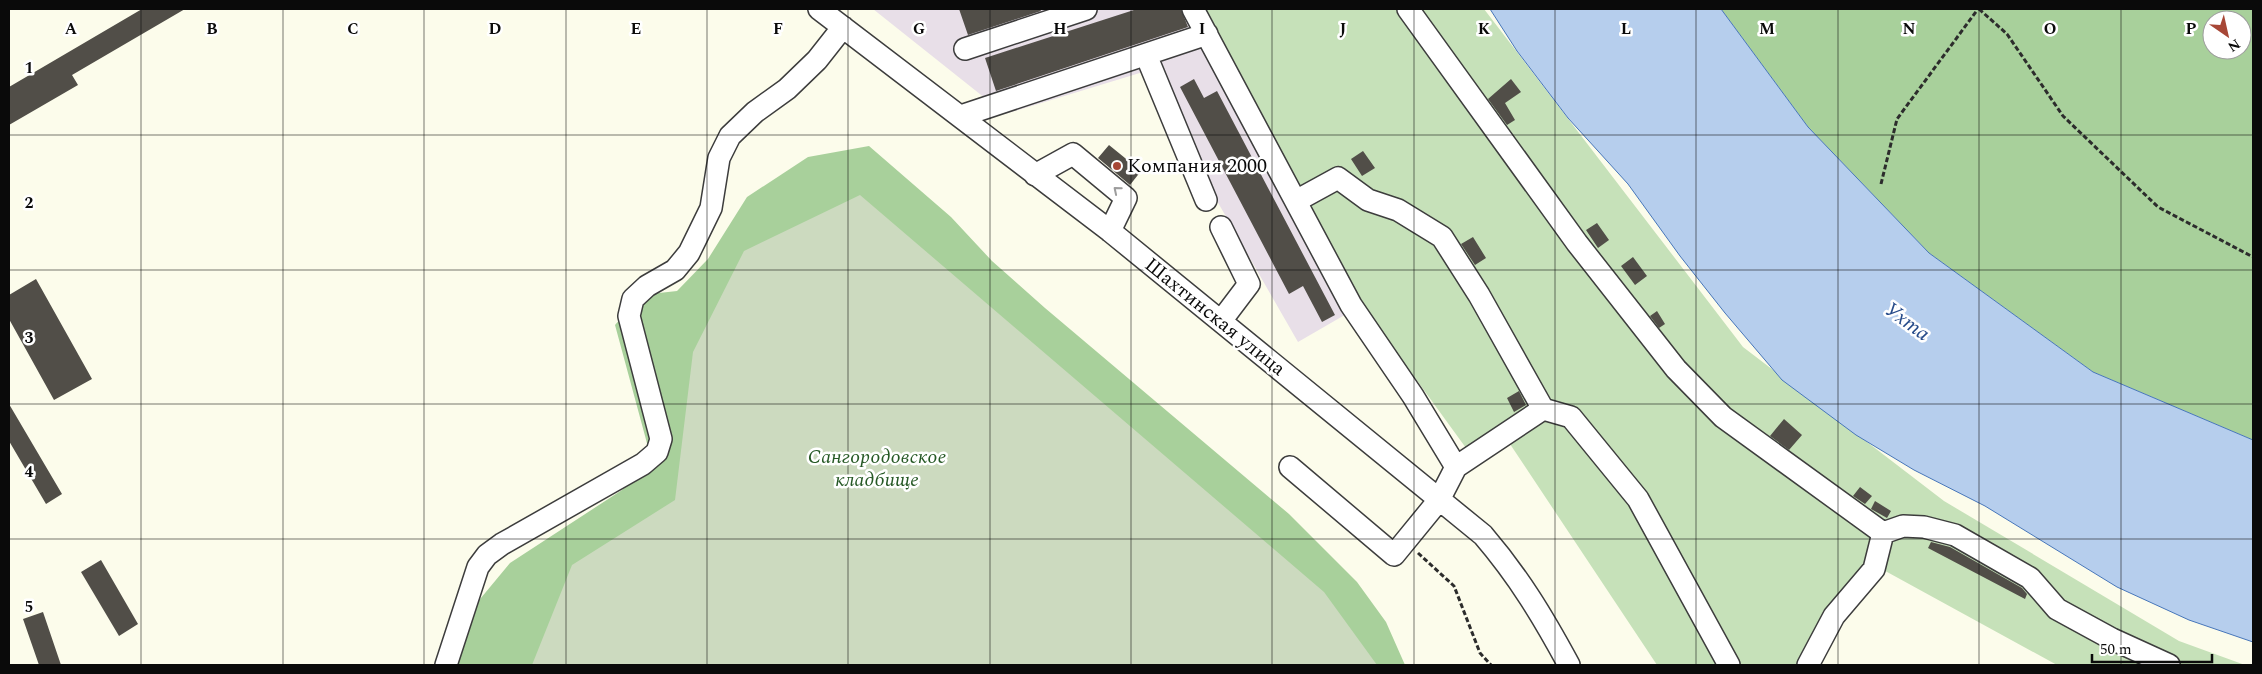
<svg xmlns="http://www.w3.org/2000/svg" width="2262" height="674" viewBox="0 0 2262 674" font-family="Spectral,serif">
  <rect width="100%" height="100%" fill="#fcfceb"/>
  <path fill="#e8dfe8" d="M873,9H1201L1362,305L1298,342L1143,72L1005,114Z"/>
  <path fill="#c6e1b9" d="M1201,9H1484L1743,347L1944,501L2179,641L2245,665H2057L1878,567L1806,665H1657L1506,438L1474,459L1362,305Z"/>
  <path fill="#a8d09b" fill-rule="evenodd" d="M1721,9H2253V440L2093,372L1929,253L1808,127ZM2212,20H2242V50H2212Z
    M869,146L951,217L992,261L1045,308L1289,514L1357,582L1386,622L1405,665H452L461,622L510,563L622,490L651,458L615,325L641,295L677,291L708,259L747,197L808,157Z"/>
  <path fill="#ccdabf" d="M860,195L1324,592L1377,665H532L572,565L675,500L693,352L744,251Z"/>
  <path fill="#b6ceed" stroke="#4776ba" d="M1490,9H1721L1808,127L1929,253L2093,372L2253,440V642L2189,620L2117,587L1985,506L1914,470L1856,435L1782,380L1725,313L1680,256L1628,184L1568,118L1517,51Z"/>
  <path fill="#514e48" d="M142,9H185L72,75L78,85L9,125V87Z
    M959,9H1040L1041,11L968,35Z
    M1137,9H1181L1188,27L996,91L985,58Z
    M1194,79L1204,98L1217,91L1335,315L1322,322L1303,286L1289,294L1180,87Z
    M1511,79L1521,92L1505,103L1515,120L1507,125L1488,99Z
    M1109,145L1141,171L1130,185L1098,158Z
    M1363,151L1375,168L1362,176L1351,159Z
    M1597,223L1609,240L1598,248L1586,230Z
    M1473,237L1486,258L1475,265L1461,244Z
    M1633,257L1647,276L1635,285L1621,266Z
    M36,279L92,379L54,400L9,319V295Z
    M1657,311L1665,324L1659,328L1650,316Z
    M1519,391L1526,405L1514,412L1507,398Z
    M9,404L62,494L46,504L9,441Z
    M1784,419L1802,435L1789,450L1770,436Z
    M1860,487L1872,496L1865,504L1853,496Z
    M1875,501L1891,511L1887,518L1871,509Z
    M1931,542L1950,547L2022,588L2027,594L2025,599L1928,548Z
    M101,560L138,624L119,636L81,572Z
    M43,612L61,665H39L23,619Z"/>
  <g fill="none" stroke-linecap="round" stroke-linejoin="round">
    <g stroke="#3d3d3d" stroke-width="24">
      <path id="minor" d="M819,9L1110,231L1483,535C1519,577 1543,617 1569,665
        M1193,9L1351,305L1413,396L1456,467L1439,500L1394,555L1290,467
        M1408,9L1577,243L1676,369L1723,417L1883,533L1903,526L1924,527L1955,535L2030,578L2057,609L2112,639L2169,665
        M965,49L1086,9
        M1146,55L1206,200
        M961,116L1207,34
        M1035,175L1073,154L1126,198L1110,231
        M1296,201L1338,178L1368,200L1398,210L1442,237L1479,295L1543,409
        M1221,321L1249,284L1221,227
        M1456,467L1543,409L1571,417L1638,499L1729,665
        M446,665L478,567L487,555L502,544L643,464L657,452L661,439L629,316L633,299L647,286L675,270L689,253L711,208L719,158L730,136L755,112L787,89L817,60L843,27
        M1808,665L1834,616L1874,569L1883,533"/>
    </g>
    <path stroke="#2c2c2c" stroke-width="3" stroke-dasharray="5 2.5" stroke-linecap="butt" d="M1979,9L2007,34L2063,116L2158,207L2253,257
      M1881,184L1897,119L1978,9
      M1418,553L1454,586L1480,653L1491,665"/>
    <use href="#minor" stroke="#fff" stroke-width="21"/>
  </g>
  <defs><path id="oneway-chevron" d="M-2-3.5L2.5 0L-2 3.5" fill="none" stroke-width="1.6" stroke-linecap="round" stroke-linejoin="round" transform="scale(1.25)"/></defs>
  <use stroke="#9d9d9d" href="#oneway-chevron" transform="translate(1117 190) rotate(-140)"/>
  <path fill="none" stroke="#0a0a0a" stroke-width="1" stroke-opacity="0.55" d="M141,9V665M283,9V665M424,9V665M566,9V665M707,9V665M848,9V665M990,9V665M1131,9V665M1272,9V665M1414,9V665M1555,9V665M1696,9V665M1838,9V665M1979,9V665M2121,9V665M9,135H2253M9,270H2253M9,404H2253M9,539H2253"/>
  <circle fill="#a74736" stroke="#fff" stroke-width="2" cx="1117" cy="166" r="5"/>
  <g text-anchor="middle" dominant-baseline="central" stroke-width="5" stroke-linejoin="round" paint-order="stroke">
    <g font-size="20" fill="#0a0a0a" stroke="#fff" text-anchor="start">
      <text x="1127" y="166">Компания 2000</text>
    </g>
    <g font-size="20" fill="#0a0a0a" stroke="#fff">
      <text transform="translate(1215 317) rotate(39)">Шахтинская улица</text>
    </g>
    <g font-size="20" font-style="italic" fill="#255824" stroke="#fff">
      <text x="877" y="457">Сангородовское<tspan x="877" dy="23">кладбище</tspan></text>
    </g>
    <g font-size="21" font-style="italic" fill="#264b8a" stroke="#fff">
      <text transform="translate(1907 322) rotate(36)">Ухта</text>
    </g>
  </g>
  <g font-size="16" text-anchor="middle" font-weight="bold" fill="#0a0a0a" stroke="#fff" stroke-width="5" stroke-linejoin="round" paint-order="stroke">
    <text x="71" y="34">A</text>
    <text x="212" y="34">B</text>
    <text x="353" y="34">C</text>
    <text x="495" y="34">D</text>
    <text x="636" y="34">E</text>
    <text x="778" y="34">F</text>
    <text x="919" y="34">G</text>
    <text x="1060" y="34">H</text>
    <text x="1202" y="34">I</text>
    <text x="1343" y="34">J</text>
    <text x="1484" y="34">K</text>
    <text x="1626" y="34">L</text>
    <text x="1767" y="34">M</text>
    <text x="1909" y="34">N</text>
    <text x="2050" y="34">O</text>
    <text x="2191" y="34">P</text>
    <text x="29" y="73">1</text>
    <text x="29" y="208">2</text>
    <text x="29" y="343">3</text>
    <text x="29" y="477">4</text>
    <text x="29" y="612">5</text>
  </g>
  <rect width="2262" height="674" fill="none" stroke="#0a0a0a" stroke-width="20"/>
  <g transform="translate(2227 35) rotate(146)"><circle r="24" fill="#ffffff" stroke="#9d9d9d"/>
  <path d="M0-4L9 19L0 12L-9 19Z" fill="#a74736"/>
  <text y="-8" font-size="14" font-weight="bold" text-anchor="middle" fill="#0a0a0a">N</text>
  </g>
  <path d="M2092 654v8h120v-8" fill="none" stroke="#0a0a0a" stroke-width="2.5"/>
  <text x="2100" y="654" font-size="15" fill="#0a0a0a" stroke="#ffffff" stroke-width="4" paint-order="stroke">50 m</text>
</svg>
